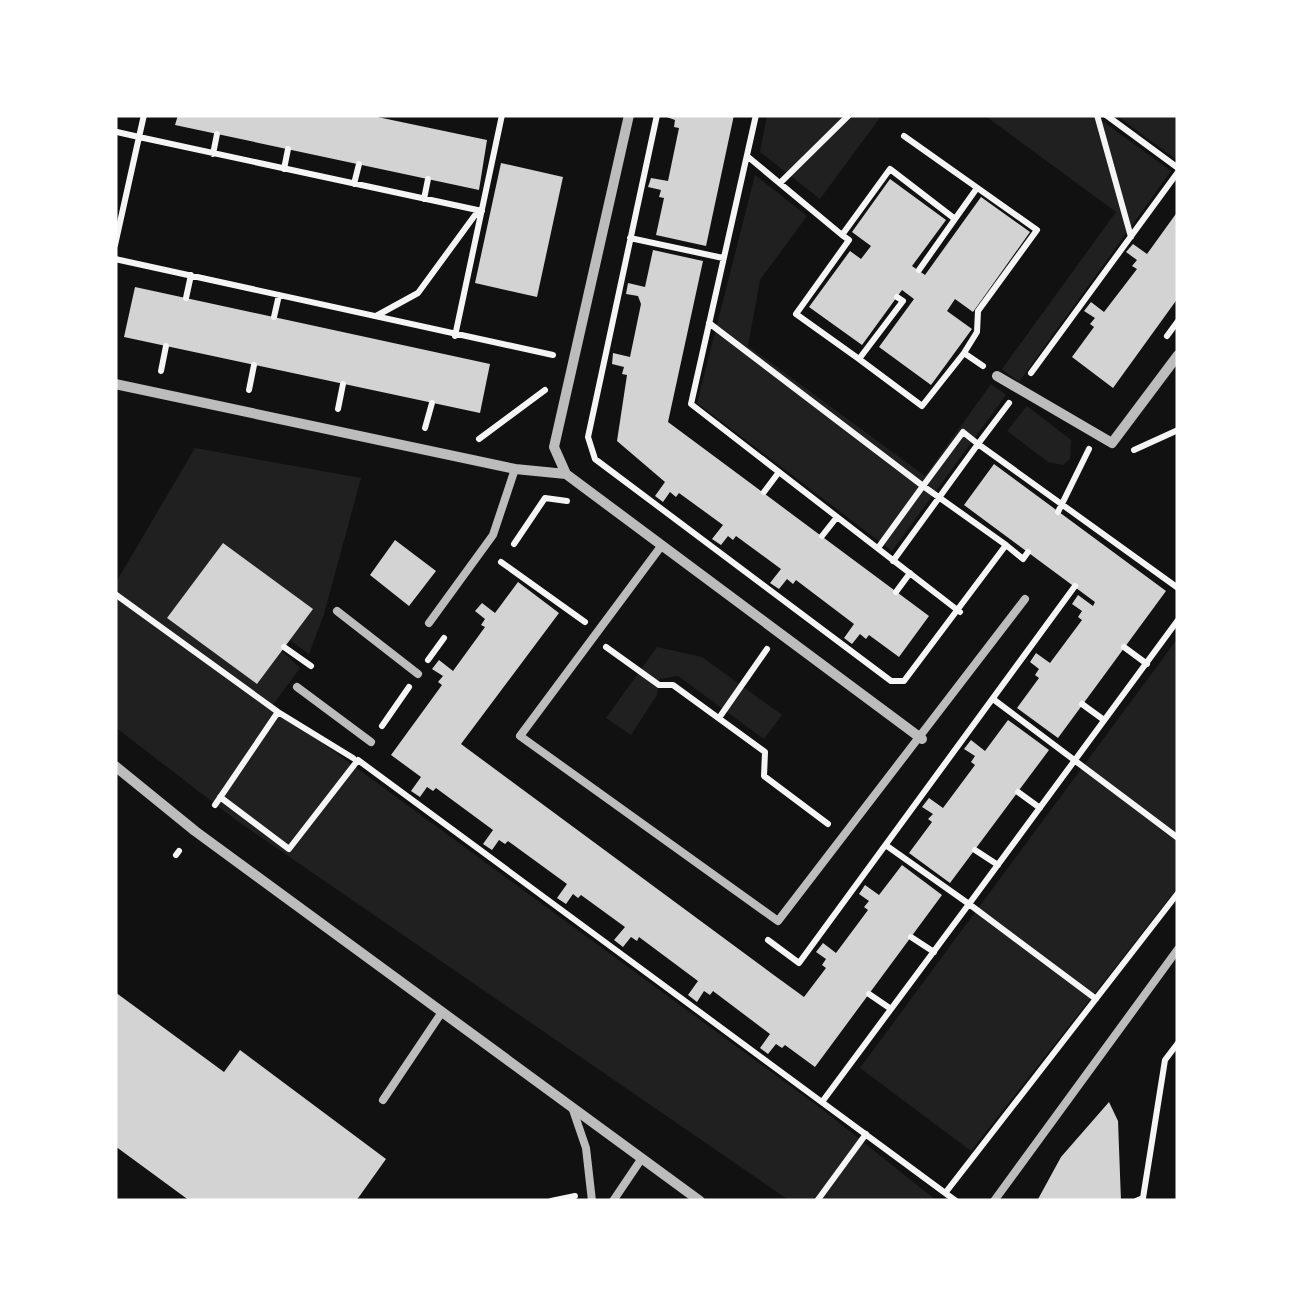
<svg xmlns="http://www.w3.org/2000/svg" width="1293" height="1316" viewBox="0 0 1293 1316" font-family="Figtree,sans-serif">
  <rect width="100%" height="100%" fill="#111"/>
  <path fill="#202020" d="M767,115H882L820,199L760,152Z
    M984,115H1094L1171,171L1019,382L1002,369L1116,212Z
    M1116,115H1178V161Z
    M755,175L807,216L760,280L748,346L925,476L991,384L1006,395L892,551L697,403Z
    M1027,406L1071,440L1070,459L1063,465L1048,462L1007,431Z
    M195,448L361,478L324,614L309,654L290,640L168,619L257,684L282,651L300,668L272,706L823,1110L937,1201H790L236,820L115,727V584Z
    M1178,638V887L971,1151L860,1068Z
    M657,647L702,657L782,715L764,739L678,676L659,679L657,695L631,735L606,718Z"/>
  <path fill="#d3d3d3" d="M178,115H368L487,140L479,190L175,125Z
    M661,115H734L706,246L656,235L664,198L659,197L661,190L648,187L651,178L668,181L679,128L674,127L675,120Z
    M501,163L563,177L537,297L475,283Z
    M890,179L946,220L912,266L925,275L981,197L1030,232L973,312L955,299L947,311L972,329L931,385L879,347L914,299L902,290L862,345L809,307L850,251L861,259L871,246L852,232Z
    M1178,211V298L1113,388L1072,357L1094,327L1090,324L1095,318L1084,311L1091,302L1104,312L1137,269L1132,266L1137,260L1126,252L1133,244L1147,254Z
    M653,250L703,261L668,422L929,616L899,657L869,635L866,639L860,634L852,644L844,638L854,624L796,580L793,584L787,579L779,589L770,583L781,569L736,536L733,540L728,536L721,545L712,539L723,525L679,493L676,497L670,492L663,502L655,496L665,482L617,441L627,375L622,374L624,367L612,364L613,353L630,357L641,304L638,296L626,294L628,283L645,287Z
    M135,287L490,364L480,413L124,337Z
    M994,464L1166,591L1058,738L1017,708L1039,678L1035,675L1039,669L1030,662L1036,653L1050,663L1082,620L1078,617L1082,611L1072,604L1078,595L1093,606L1095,602L964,505Z
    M395,540L436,571L409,606L370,575Z
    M223,543L313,609L257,684L167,618Z
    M518,582L559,613L461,744L771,973L804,997L826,968L822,965L826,959L816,952L823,943L836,953L868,910L864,907L869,901L859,894L865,885L879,895L902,865L942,895L815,1067L785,1045L782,1048L776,1044L768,1054L760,1048L770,1034L713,991L710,995L704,991L697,1002L688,995L698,981L639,937L637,941L631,937L623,947L614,940L625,927L581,895L578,898L573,894L566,904L557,898L567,884L508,841L505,844L499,840L492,850L483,844L493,830L436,788L433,791L427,787L420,797L411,791L421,777L391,755L442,685L438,682L443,676L432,669L439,660L453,671L485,627L481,625L485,619L475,611L482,603L495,613Z
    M1008,720L1049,750L950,883L909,853L932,822L928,819L933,814L922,807L929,798L943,808L975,765L971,762L975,756L964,749L971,740L985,751Z
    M115,992L224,1072L240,1050L386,1159L356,1201H190L115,1146Z
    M1109,1102L1118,1121L1121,1201H1037L1061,1157Z"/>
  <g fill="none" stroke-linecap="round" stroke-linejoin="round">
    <path stroke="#f5f5f5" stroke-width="6" d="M657,115L588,437L595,459L891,681H904L1006,545L1023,559L1028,552
      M756,115L691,404L960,612
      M1097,115L1131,237
      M1106,115L1178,168
      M117,132L139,137L144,115
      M904,136L1037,230L978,311L977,332L964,353
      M213,154L217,134
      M747,156L842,235
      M284,169L288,149
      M780,183L849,115
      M354,184L359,164
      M424,199L428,179
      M955,219L977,188
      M630,238L723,258
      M115,245L139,137L482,211
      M115,259L553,355
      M897,297L903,301L859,359L922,406L964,353L983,366
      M186,298L191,275
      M376,316L418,293L478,211
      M274,317L279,295
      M709,323L923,486L963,432L978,444L893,561
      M455,336L502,115
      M1167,336L1178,321
      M859,359L796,314L849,240L842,235L890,169L955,219L919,270
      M161,371L166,346
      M1031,373L1178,172
      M249,390L254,365
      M1009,403L978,444L1178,588
      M338,409L343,384
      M425,428L432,403
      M479,439L545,390
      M1134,450L1178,430
      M764,492L779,472
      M1058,512L1089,449
      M822,536L837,517
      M514,544L545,498L567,501
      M878,548L923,486L1006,545
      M501,562L585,622
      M896,592L910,573
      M115,594L278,712L353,758
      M284,647L311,666
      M606,647L659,685H673L765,752L764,776L828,824
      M1124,647L1147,664
      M428,660L444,638
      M993,699L1178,838
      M1082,704L1104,720
      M719,718L767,649
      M382,726L409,687
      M1018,792L1040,808
      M220,797L289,849L358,760L956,1201
      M215,805L278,712
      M975,850L998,865
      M176,855L179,851
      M911,937L934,952
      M768,940L799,963L1075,586
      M869,994L891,1009
      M1096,999L969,904L1178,620
      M822,1102L969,904L887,846
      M946,1192L1178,893
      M551,1201L575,1196
      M817,1201L866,1134
      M1136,1201L1143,1198L1165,1060L1178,1043"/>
    <path stroke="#bcbcbc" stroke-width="8" d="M662,545L520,736L778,921L1025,599
      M337,611L418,674
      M429,623L493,535L515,469
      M297,687L371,742
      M383,1100L442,1012
      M572,1107L586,1148L592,1201
      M613,1201L642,1158
      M994,1201L1178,949"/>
    <path stroke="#bcbcbc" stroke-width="10" d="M997,376L1112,443L1178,355
      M115,384L515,469L566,474L922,739
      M566,474L554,447L629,115
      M115,766L195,831L700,1201"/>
  </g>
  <rect width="1293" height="1316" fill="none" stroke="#ffffff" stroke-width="235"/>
</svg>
